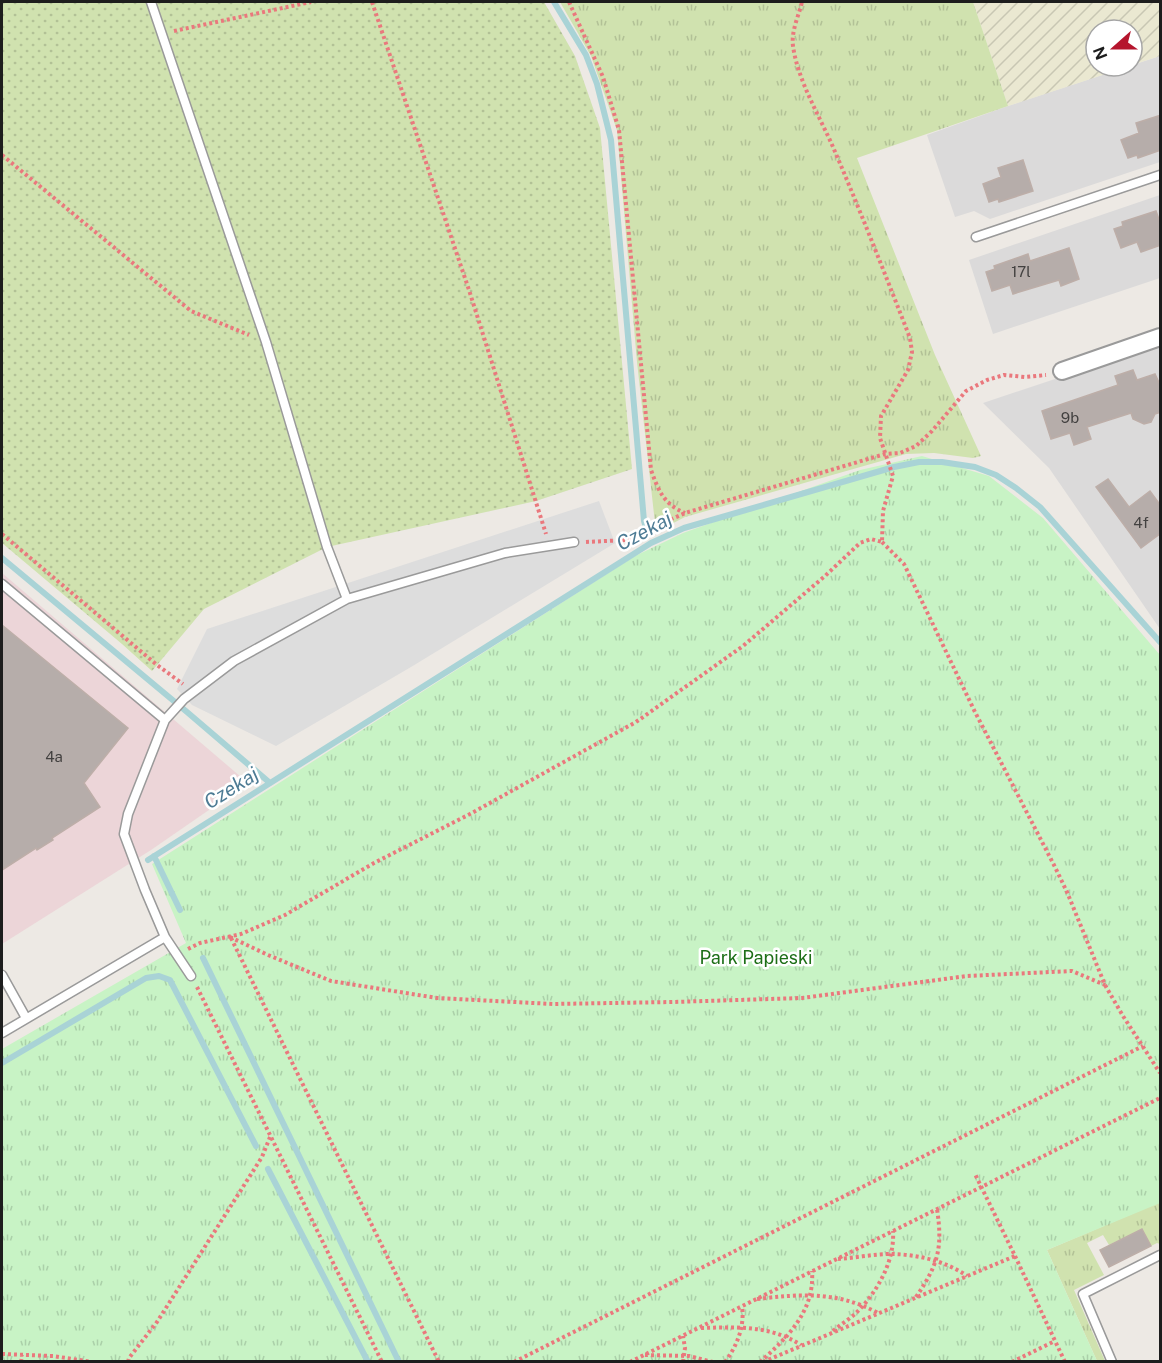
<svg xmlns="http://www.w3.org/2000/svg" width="1162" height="1363" viewBox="0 0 1162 1363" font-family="'Public Sans',sans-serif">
  <defs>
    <pattern id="farmland-furrows" width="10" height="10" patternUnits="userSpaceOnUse" patternTransform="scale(1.5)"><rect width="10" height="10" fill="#eae8d1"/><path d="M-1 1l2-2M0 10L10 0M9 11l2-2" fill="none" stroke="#c8c7b3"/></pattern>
    <pattern id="grass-tufts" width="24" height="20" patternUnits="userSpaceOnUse" patternTransform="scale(1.5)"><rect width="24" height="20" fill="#d0e2af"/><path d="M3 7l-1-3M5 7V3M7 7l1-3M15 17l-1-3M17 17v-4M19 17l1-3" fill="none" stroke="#b2c196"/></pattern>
    <pattern id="park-tufts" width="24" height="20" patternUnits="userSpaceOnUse" patternTransform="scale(1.5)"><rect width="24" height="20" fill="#c8f3c5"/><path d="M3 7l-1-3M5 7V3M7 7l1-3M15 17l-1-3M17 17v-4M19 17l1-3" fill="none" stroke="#abd0a9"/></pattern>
    <pattern id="garden-dots" width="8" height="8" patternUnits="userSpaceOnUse" patternTransform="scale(1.5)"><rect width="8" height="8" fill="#d0e2af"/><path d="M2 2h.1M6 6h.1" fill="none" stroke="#b2c196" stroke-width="1.8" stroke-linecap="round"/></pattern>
  </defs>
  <rect width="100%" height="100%" fill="#ede9e4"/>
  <path fill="#dbdada" d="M1160,56V162L990,219L974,211L955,217L927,135L1008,106Z
    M1160,195V278L993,334L969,260Z
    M1160,344V629L1049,468L983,403Z"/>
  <path fill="#ecd5d8" d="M2,573L248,783L151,850L2,944Z"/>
  <path fill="url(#farmland-furrows)" d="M973,2H1160V56L1132,65V30H1096V66H1130L1008,106Z"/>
  <path fill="url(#grass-tufts)" d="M560,2H973L1008,106L857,158L935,355L981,456L973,458L934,453L906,454L685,517L656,532L637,362L617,130L591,56Z
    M1160,1202V1244L1157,1243L1151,1246L1142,1229L1109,1245L1103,1235L1087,1243L1104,1275L1074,1290L1105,1361H1097L1047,1250Z"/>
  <path fill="url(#park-tufts)" d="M922,456L989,476L1043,518L1160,655V1203L1047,1250L1097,1361H2V1049L186,943L152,864L635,556L683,533L860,470Z"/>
  <path fill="url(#garden-dots)" d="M2,2H544L575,56L600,128L632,469L536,501L327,547L204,609L152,671L122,644L2,543Z"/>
  <path fill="#ddd" d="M599,501L615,543L411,667L276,746L192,705L177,689L207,629Z"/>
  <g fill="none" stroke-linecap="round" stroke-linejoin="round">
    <path stroke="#a9d3d6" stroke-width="6" d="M554,2L586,55L597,84L611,140L644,521L646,528
      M2,558L187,712L270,783
      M154,856L180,910
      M148,860L651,543L684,528L894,467L919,462H942L975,467L996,475L1016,488L1040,507L1160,642
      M203,958L399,1362
      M2,1063L146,978L159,976L170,980L256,1146
      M268,1169L368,1362"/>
  </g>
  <path fill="#b6adaa" stroke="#bdaea8" stroke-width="1.5" d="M1161,115V150L1138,158L1137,155L1128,158L1121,140L1139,133L1136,123Z
    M1023,160L1033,191L999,202L998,199L989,202L983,184L1001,177L998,168Z
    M1156,211L1161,225V245L1141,252L1137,242L1121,248L1114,229L1123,226L1122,222Z
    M1069,248L1079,279L1061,286L1059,280L1013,294L1010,285L992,291L986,272L995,269L994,266L1028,254L1030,261Z
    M1133,370L1137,380L1155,374L1161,387V412L1155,414L1151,422L1144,424L1133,419L1131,413L1087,427L1091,439L1074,445L1070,433L1051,439L1042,411L1118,385L1115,376Z
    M1108,479L1129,507L1150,491L1161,506V533L1141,548L1096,487Z
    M2,625L128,728L84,783L100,807L52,838L53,840L37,850L36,848L2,870Z
    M1142,1229L1151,1246L1109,1267L1100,1250Z"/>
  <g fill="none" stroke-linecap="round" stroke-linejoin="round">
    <g stroke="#9a9a9a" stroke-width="11">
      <path id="lane" d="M151,2L266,342L327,547L347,599
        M976,237L1160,175
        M2,584L165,720
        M2,975L26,1018
        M191,976L165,937L145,890L124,834L128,814L165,720L184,699L234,661L347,599L505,553L574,542
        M2,1033L165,937
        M1112,1362L1083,1294L1160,1255"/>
    </g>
    <g stroke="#9a9a9a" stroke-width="20">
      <path id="street" d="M1062,371L1160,337"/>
    </g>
    <path stroke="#ea787d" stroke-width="4" stroke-dasharray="3 3" stroke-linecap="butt" d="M372,2L469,290L546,534
      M569,2L603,77L619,130L651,470C659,492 664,504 685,513
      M174,31L311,2
      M2,155L191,311L249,335
      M2,534L157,665L183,684
      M586,542L626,540L641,537L652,532L663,523L685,513L885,454L900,453L916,446L932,431L966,391L987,380L1004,375L1025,377L1046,375
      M882,542L904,564L975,712L1055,867L1067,892L1105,985L1123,1016L1160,1073
      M230,937L268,955L331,981L437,998L553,1004L673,1002L802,998L967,976L1072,971L1105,985
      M231,938L439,1362
      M188,949L200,943L241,934L285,915L374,863L470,814L636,722L743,646L825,576L860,543L871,539L882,542L883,511L893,476L880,438L881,416L908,370L912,352L910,338C885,274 860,210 833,147C819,115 798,81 793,46C791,31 799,15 802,2
      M197,987L382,1362
      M1015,1256L1065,1362
      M838,1259C855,1258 873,1254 890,1254C916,1254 946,1261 967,1276
      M916,1297C938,1265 943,1248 937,1209
      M757,1299C801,1294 837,1291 878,1313
      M701,1328C736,1327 770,1325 801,1345
      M833,1331C840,1325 848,1320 855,1314C877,1293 895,1261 893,1231
      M2,1354L53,1356L92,1362
      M645,1355L689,1356L713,1362
      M21,1362L22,1355
      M128,1362L129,1358L157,1322L262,1157L270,1137
      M514,1362L1143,1046
      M630,1362L1160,1098
      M683,1362L685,1348L683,1336
      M725,1362C737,1346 745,1326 742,1306
      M760,1362C787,1338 815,1311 812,1271
      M763,1362L1015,1256L975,1174
      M1012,1362L1055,1341"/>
    <use href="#lane" stroke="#fff" stroke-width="8"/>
    <use href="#street" stroke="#fff" stroke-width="16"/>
  </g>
  <g text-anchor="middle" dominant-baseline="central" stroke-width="5" stroke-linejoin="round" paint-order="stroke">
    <g font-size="15" fill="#434140">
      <text x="1021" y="271">17l</text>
      <text x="1070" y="417">9b</text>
      <text x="1141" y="522">4f</text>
      <text x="54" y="756">4a</text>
    </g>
    <g font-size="18" fill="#1d6f17" stroke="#fff">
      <text x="756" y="957">Park Papieski</text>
    </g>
    <g font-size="20" font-style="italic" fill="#4d7b94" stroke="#fff">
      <text transform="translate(644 531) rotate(-28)">Czekaj</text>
      <text transform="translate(231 788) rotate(-32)">Czekaj</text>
    </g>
  </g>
  <rect width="1162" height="1363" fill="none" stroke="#1d1d1d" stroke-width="6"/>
  <g transform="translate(1114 48) rotate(249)"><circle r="28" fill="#ffffff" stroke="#a5a5a5" stroke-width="1.5"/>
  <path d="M0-4.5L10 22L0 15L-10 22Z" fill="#b5152d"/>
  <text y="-9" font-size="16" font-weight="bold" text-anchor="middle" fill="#1d1d1d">N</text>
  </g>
</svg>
